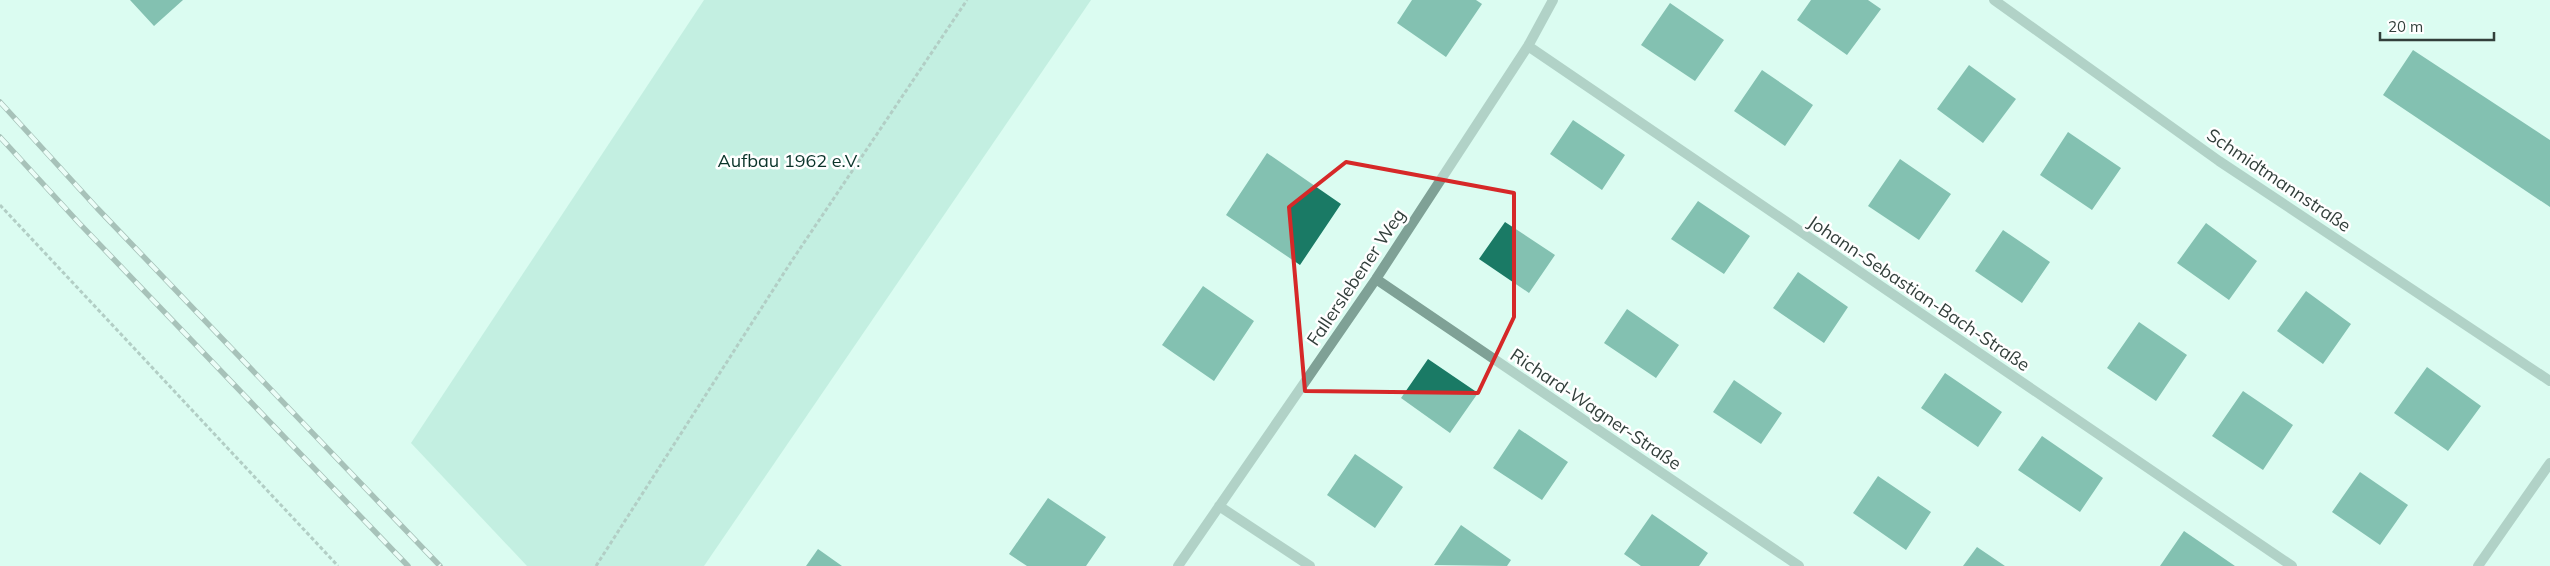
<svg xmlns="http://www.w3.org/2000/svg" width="2550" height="566" viewBox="0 0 2550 566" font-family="Mulish,sans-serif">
  <rect width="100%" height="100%" fill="#dbfcf1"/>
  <path fill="#a7e0ce" d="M704,0H1091L704,566H527L411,443Z"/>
  <path fill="#1a7a65" d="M130,0H183L154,26Z
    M1412,0H1476L1482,4L1446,57L1397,23Z
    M1811,0H1868L1881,9L1847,55L1797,20Z
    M1670,3L1724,40L1695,81L1641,45Z
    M2413,50L2550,140V207L2383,95Z
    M1969,65L2016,99L1983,143L1937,109Z
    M1762,70L1813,105L1785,146L1734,111Z
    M1573,120L1625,155L1602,190L1550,154Z
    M2068,132L2121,168L2092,210L2040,175Z
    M1267,153L1341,204L1300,265L1226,215Z
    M1900,159L1951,194L1919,240L1868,206Z
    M1698,201L1750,236L1724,274L1671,239Z
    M1505,222L1555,255L1529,293L1479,259Z
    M2206,223L2257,261L2229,300L2177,263Z
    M2003,230L2050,262L2022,303L1975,271Z
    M1798,272L1848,307L1824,343L1773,308Z
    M1203,286L1254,321L1214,381L1162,345Z
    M2306,291L2351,324L2323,364L2277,331Z
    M1627,309L1679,345L1656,378L1604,343Z
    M2139,322L2187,355L2156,401L2107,368Z
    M1428,359L1478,393L1450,433L1401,398Z
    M2427,367L2481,406L2448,451L2394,413Z
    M1945,373L2002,412L1978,447L1921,408Z
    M1734,380L1782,413L1761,444L1713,412Z
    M2243,391L2293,425L2263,470L2212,436Z
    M1519,429L1568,462L1542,500L1493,468Z
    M2042,436L2103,478L2080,512L2018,470Z
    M1355,454L1403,487L1375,528L1327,495Z
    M2360,472L2408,505L2380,545L2332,512Z
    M1878,476L1931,512L1906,550L1853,513Z
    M1048,498L1106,537L1086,566H1027L1009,554Z
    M1652,514L1708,553L1699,566H1641L1624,554Z
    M1461,525L1511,560L1507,566L1434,565Z
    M2184,531L2235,566H2160Z
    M1977,547L2005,566H1963Z
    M818,549L842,566H806Z"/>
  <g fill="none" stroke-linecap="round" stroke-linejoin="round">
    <path stroke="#819790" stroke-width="3" stroke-dasharray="4 2.5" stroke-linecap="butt" d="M0,205L338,566
      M596,566L791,262L967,0"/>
    <path stroke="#7fa196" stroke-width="10" d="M1994,0L2219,161L2550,381
      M1528,46L2292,566
      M1376,279L1799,566
      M1219,506L1310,566
      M1178,566L1376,279L1528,46L1553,0
      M2478,566L2550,463"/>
    <g stroke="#697c76" stroke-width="5.5">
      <path id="rail" d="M0,102L97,208L440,566
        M0,137L79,223L408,566"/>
    </g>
    <use href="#rail" stroke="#fff" stroke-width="4" stroke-dasharray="11" stroke-linecap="butt"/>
  </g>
  <path d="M0 0H2550V566H0ZM1346,162L1514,193V317L1478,393L1305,391L1289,207Z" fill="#dbfcf1" fill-opacity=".55" fill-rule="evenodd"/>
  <path fill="none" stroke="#d62828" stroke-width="4" stroke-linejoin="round" d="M1346,162L1514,193V317L1478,393L1305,391L1289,207Z"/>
  <g text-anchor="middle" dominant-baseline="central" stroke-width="5" stroke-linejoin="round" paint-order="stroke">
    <g font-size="18" fill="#0a342a" stroke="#fff">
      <text x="789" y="160">Aufbau 1962 e.V.</text>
    </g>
    <g font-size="18" fill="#323f3b" stroke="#fff">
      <text transform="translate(2279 180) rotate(34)">Schmidtmannstraße</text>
      <text transform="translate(1356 277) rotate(-56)">Fallerslebener Weg</text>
      <text transform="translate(1919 293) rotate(34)">Johann-Sebastian-Bach-Straße</text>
      <text transform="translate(1596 409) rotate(34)">Richard-Wagner-Straße</text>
    </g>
  </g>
  <path d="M2380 32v8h114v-8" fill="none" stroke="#323f3b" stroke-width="2.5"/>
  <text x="2388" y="32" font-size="15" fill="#323f3b" stroke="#ffffff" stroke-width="4" paint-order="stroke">20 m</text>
</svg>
